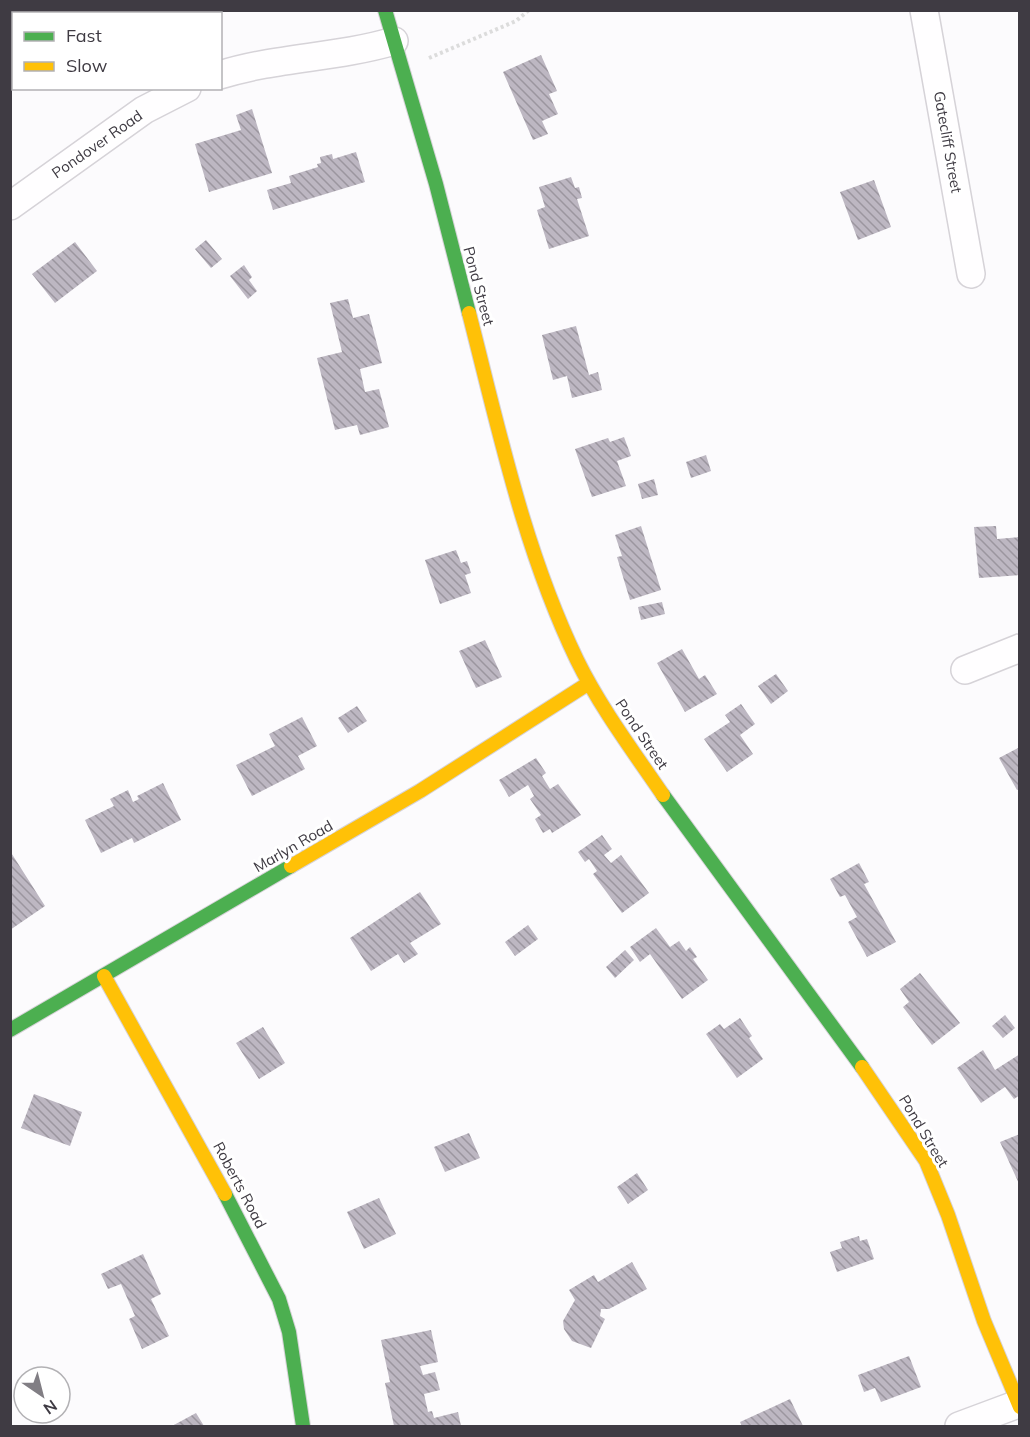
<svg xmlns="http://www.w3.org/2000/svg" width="1030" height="1437" viewBox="0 0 1030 1437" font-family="Mulish,sans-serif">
  <defs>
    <pattern id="building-back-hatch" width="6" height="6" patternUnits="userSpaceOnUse" patternTransform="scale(1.5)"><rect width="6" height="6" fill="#bdb7c2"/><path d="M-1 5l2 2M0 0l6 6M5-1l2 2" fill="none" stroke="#9b969f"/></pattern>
  </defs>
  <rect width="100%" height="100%" fill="#fcfbfd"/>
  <path fill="url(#building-back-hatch)" d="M541,55L557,91L549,94L558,114L542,121L548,134L533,140L503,72Z
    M252,109L272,173L209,192L195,144L241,130L236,115Z
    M356,152L365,182L273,210L267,190L291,183L289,176L318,167L317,164L321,163L320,157L332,154L333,159Z
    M571,177L575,188L579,187L582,198L577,199L589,236L549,249L537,210L545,207L539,187Z
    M874,180L891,227L858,240L840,192Z
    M206,240L222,259L211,268L195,249Z
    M75,242L97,271L55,303L32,274Z
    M244,265L252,277L249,280L257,291L248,299L230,276Z
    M348,299L353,318L369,314L382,363L360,369L365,392L379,389L389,427L360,435L357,425L335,430L317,358L342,352L330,303Z
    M576,326L589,375L598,372L602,390L572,398L567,376L553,380L542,335Z
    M624,437L631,456L617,461L626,486L592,497L575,449L608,438L610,442Z
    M706,455L711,471L691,478L686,462Z
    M654,479L658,495L642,499L638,484Z
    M641,526L661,590L630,600L617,557L622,556L615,535Z
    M996,526L997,539L1020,537V575L979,578L974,527Z
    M456,550L461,563L467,561L471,573L465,575L471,593L440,604L425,560Z
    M662,602L665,614L641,620L638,607Z
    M485,640L502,677L476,688L459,651Z
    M682,649L699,679L705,675L717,694L685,712L657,663Z
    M776,674L788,691L771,704L758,686Z
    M741,704L755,724L740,735L753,754L727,772L704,739L730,722L725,715Z
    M357,706L367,721L348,733L338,718Z
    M302,717L317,746L298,756L305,769L252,796L236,765L275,746L269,734Z
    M1020,747V789L1017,790L999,758Z
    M536,758L546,773L542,776L550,789L558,784L581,815L552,833L550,829L543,833L535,819L541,815L530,799L534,796L528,785L509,797L499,780Z
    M163,783L181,820L134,843L132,838L101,853L85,820L114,806L110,799L128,790L133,802L139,799L137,796Z
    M602,835L612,849L604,855L611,863L621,855L649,893L622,913L593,874L597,871L589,859L585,862L578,852Z
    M10,851L45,906L10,930Z
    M859,863L869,882L864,884L896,942L867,957L848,922L857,917L845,895L840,897L830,879Z
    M420,892L441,924L410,943L418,954L404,963L398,954L371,971L350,938Z
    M528,925L538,939L515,956L505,942Z
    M656,928L670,947L679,941L686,951L690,947L697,957L693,959L708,980L682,999L650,954L640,962L630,947Z
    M625,950L634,960L615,978L606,967Z
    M920,973L960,1023L932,1045L903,1007L909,1002L900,989Z
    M1005,1015L1015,1028L1003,1038L992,1026Z
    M740,1018L752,1036L749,1038L763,1059L737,1078L706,1034L720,1024L724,1029Z
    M263,1027L285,1063L259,1079L236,1043Z
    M983,1050L995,1070L1020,1054V1095L1014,1099L1005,1087L981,1103L957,1068Z
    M34,1094L82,1112L70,1146L21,1128Z
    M469,1133L480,1158L445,1172L434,1147Z
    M1020,1134V1186L1000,1142Z
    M637,1173L648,1190L628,1204L617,1187Z
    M379,1198L396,1234L364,1249L347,1212Z
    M859,1236L860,1241L867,1239L874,1259L837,1272L830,1252L842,1248L840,1242Z
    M143,1254L161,1294L151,1299L169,1336L142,1349L129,1319L135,1316L121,1284L108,1289L101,1274Z
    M632,1262L647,1289L609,1309H601L600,1316L605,1319L591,1348L572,1341L564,1329L563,1321L575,1300L569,1290L594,1275L598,1282Z
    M431,1330L438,1362L420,1366L423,1375L435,1372L440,1390L424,1394L428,1412L432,1411L434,1418L458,1412L461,1426H394L385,1383L390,1382L381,1340Z
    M909,1356L921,1387L881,1402L875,1388L864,1392L858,1375Z
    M790,1399L803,1426H742L740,1422Z
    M196,1413L204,1426H172Z"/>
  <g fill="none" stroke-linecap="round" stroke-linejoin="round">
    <g stroke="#d6d3d8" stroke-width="30">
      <path id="street" d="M924,10L971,274
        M220,75C277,57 337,58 394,41
        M10,206L144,110L187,88
        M965,670L1020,648
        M959,1426L1018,1404"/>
    </g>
    <g stroke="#d6d3d8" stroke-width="16">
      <path id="fast" d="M385,10L436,184L469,313
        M663,795L862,1067
        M10,1030L291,866
        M225,1194L279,1299L289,1332L303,1426"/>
    </g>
    <g stroke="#d6d3d8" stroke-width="16">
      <path id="slow" d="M469,313C499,430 524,550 577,660C600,707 633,751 663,795
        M291,866L420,791L589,683
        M104,976L225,1194
        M862,1067L926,1161L948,1215L984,1321L1020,1407"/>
    </g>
    <path stroke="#dcdcdc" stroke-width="4" stroke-dasharray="3 3" stroke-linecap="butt" d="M429,58L516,21L529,10"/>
    <use href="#street" stroke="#fffeff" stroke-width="27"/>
    <use href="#fast" stroke="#4caf50" stroke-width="14"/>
    <use href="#slow" stroke="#ffc107" stroke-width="14"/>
  </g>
  <g text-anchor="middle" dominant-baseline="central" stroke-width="6" stroke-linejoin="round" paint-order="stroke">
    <g font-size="15" fill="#3f3b43" stroke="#fff">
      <text transform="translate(948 142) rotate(80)">Gatecliff Street</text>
      <text transform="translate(97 144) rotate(-35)">Pondover Road</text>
      <text transform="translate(479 286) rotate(75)">Pond Street</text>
      <text transform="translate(642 734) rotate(56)">Pond Street</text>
      <text transform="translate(293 846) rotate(-30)">Marlyn Road</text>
      <text transform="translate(924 1131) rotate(59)">Pond Street</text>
      <text transform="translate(240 1185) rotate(62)">Roberts Road</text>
    </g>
  </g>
  <rect width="1030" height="1437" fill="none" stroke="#3f3b43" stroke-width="24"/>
  <rect x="12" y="12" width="210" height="78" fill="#ffffff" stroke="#b2b1b4" stroke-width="1.5"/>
  <rect x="24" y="32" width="30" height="9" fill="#4caf50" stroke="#b2b1b4" stroke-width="1.5"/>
  <text x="66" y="42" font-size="18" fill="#3f3b43">Fast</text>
  <rect x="24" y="62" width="30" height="9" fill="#ffc107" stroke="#b2b1b4" stroke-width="1.5"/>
  <text x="66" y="72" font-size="18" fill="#3f3b43">Slow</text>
  <g transform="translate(42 1395) rotate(145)"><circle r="28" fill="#ffffff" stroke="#b2b1b4" stroke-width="1.5"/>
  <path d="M0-4.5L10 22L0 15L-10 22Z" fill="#817e84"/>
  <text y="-9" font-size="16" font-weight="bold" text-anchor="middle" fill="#3f3b43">N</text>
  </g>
</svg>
